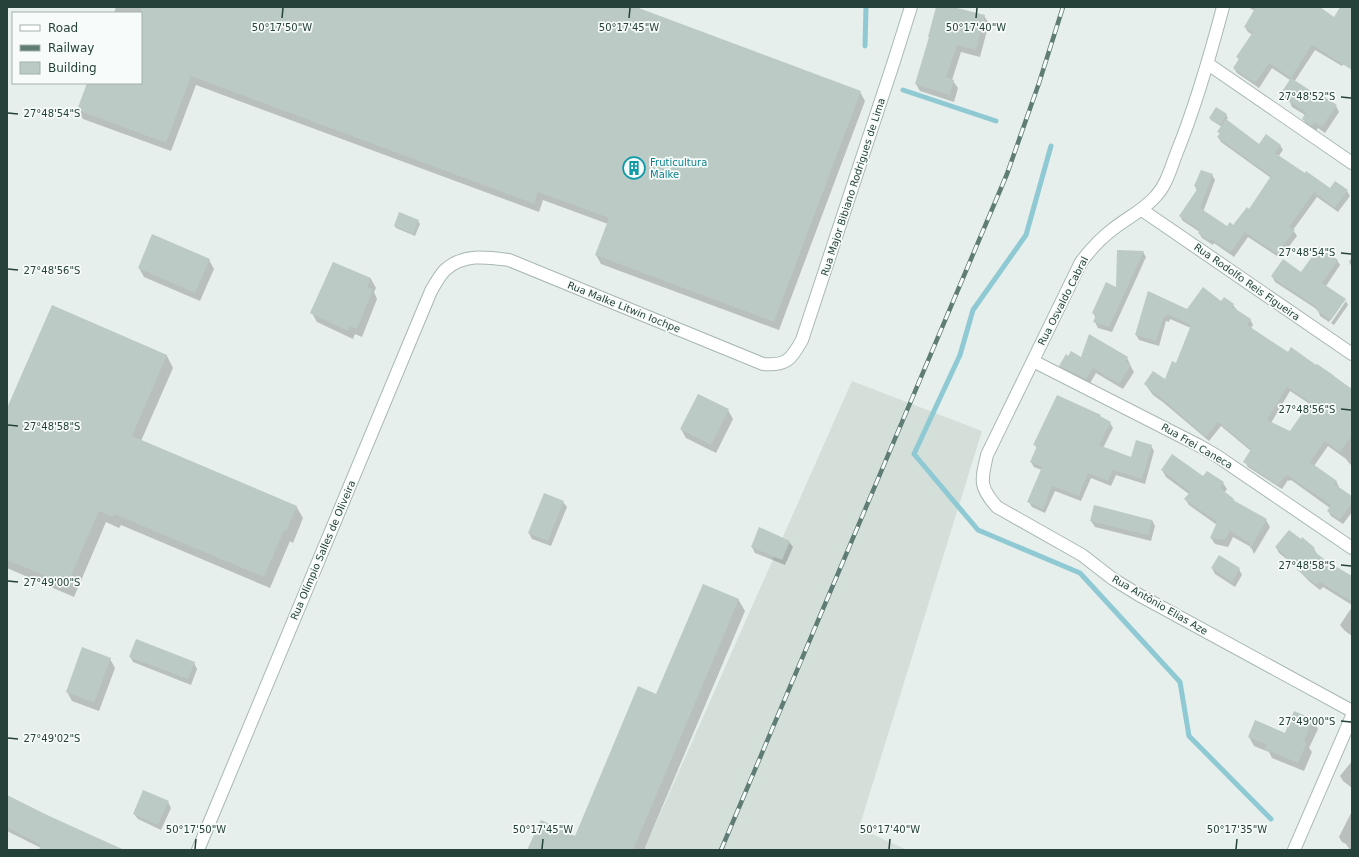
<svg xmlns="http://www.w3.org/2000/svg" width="1359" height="857" viewBox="0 0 1359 857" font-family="'DejaVu Sans',sans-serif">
  <rect width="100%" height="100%" fill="#e6efeb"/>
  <path fill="#d4dfda" d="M852,381L982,431L859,828L907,850H644Z"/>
  <path fill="#0003" fill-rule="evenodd" d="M116,7H633L860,92L865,101L779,330L601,264L596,255L608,224L543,200L539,212L196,85L171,151L83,119L78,110L88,83H141V13H114Z
    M937,7H949L984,16L989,23L980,57L961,52L952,80L953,81L958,88L954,102L920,91L916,84L930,39Z
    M1248,7H1318L1334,18L1341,7H1352V51L1342,66L1315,50L1294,82L1336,106L1339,112L1325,133L1318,128L1316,131L1306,124L1303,119L1305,115L1292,107L1290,102L1285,99L1282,93L1290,80L1272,68L1259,88L1237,73L1234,68L1239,60L1238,58L1253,35L1248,32L1245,27L1255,11Z
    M1216,108L1226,115L1228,118L1226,120L1260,145H1280L1283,150L1278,157L1330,189L1347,191L1350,196L1338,212L1317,197L1293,230L1297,236L1280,258L1248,237L1234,257L1214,243L1213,245L1202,238L1199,233L1200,232L1183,221L1180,216L1197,191L1195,186L1212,175L1215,180L1203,212L1227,228L1234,226L1249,210L1271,178L1221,142L1218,137L1220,134L1219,132L1222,127L1211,120L1210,118Z
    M418,221L420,224L415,236L396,228L395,226Z
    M1143,252L1146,257L1112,332L1098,328L1095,322L1096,318L1093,313L1117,288Z
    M1352,257V267L1349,262Z
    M209,260L214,269L200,301L144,277L139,268Z
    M1337,260L1340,265L1326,286L1346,300H1344L1329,322L1320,316L1318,310L1275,282L1272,276L1301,273Z
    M333,263L371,279L376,288L374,292L377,299L362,337L355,334L353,339L317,322L312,313Z
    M1148,293L1188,310L1221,302L1233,305L1237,310L1250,319L1253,325L1251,328L1288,353L1317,367L1318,365L1333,375L1352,397V466L1349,463L1346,459L1328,446L1314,466L1336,481L1339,487L1338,488L1352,497V512L1343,524L1331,516L1328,511L1330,508L1291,480L1289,481L1288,480L1282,489L1248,467L1245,462L1251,451L1221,426L1209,441L1164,403L1153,395L1145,384L1166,380L1176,364L1191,328L1170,319L1169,322L1166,321L1159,346L1139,340L1136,335ZM1290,391L1310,404L1290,432L1271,423Z
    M1346,301L1348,305L1334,325L1331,323Z
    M167,356L173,368L141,441L296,506L303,518L293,543L290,541L270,588L121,525L119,528L106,522L74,597L7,568V411Z
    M1081,358H1127L1130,364V365L1134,372L1123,389L1096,373L1089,385L1064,372L1060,366Z
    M728,410L733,419L716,453L686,438L681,429Z
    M1100,416L1102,419L1110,423L1113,428L1103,448L1132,459L1151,446L1154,451L1145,484L1116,475L1111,486L1091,478L1081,501L1055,491L1045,513L1032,507L1029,502L1042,470L1034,467L1031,462L1037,449L1035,445Z
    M1162,470L1203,477L1223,483L1227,489L1224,493L1233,499L1235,503L1266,520L1270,527L1254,554L1251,547L1233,537L1228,547L1215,544L1211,538L1217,525L1189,505L1185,499L1189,494L1166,477Z
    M563,502L567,507L551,546L532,539L529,533Z
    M1152,520L1155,526L1151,541L1095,527L1091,521Z
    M789,542L793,547L785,565L755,553L752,547Z
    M1276,547L1314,549L1317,554L1325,561L1352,577V605L1323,587L1320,590L1310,582L1288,560L1279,553Z
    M1212,568L1239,569L1242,575L1235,587L1215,574Z
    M738,599L745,611L644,850H529L575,837L657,696Z
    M1352,607V636L1344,630L1340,625Z
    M130,656L194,663L197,669L191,685L133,662Z
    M110,659L115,668L99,711L72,701L67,692Z
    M1295,713L1313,720L1318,729L1309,748L1312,752L1304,771L1272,758L1269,752L1254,746L1249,737L1285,735Z
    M1352,761V788L1343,781L1340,776Z
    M168,802L171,808L161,830L138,819L134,814Z
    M7,804L47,816L124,850H40L41,848L7,831Z
    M1352,811V850H1350L1346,844L1342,842L1339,837Z"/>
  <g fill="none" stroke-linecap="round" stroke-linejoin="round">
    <path stroke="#8ec9d4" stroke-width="5" d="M865,46L866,7
      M903,90L996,121
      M1051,146L1026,235L973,310L960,355L914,454L978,530L1080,573L1180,682L1189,736L1271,819"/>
  </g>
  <path fill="#bbcac4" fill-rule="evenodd" d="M141,7H636L861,91L774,322L595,255L609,218L538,192L534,204L191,76L166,143L77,110L87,83H141Z
    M936,7H953L985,15L976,50L957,45L946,77L954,80L950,95L915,84L929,37H928Z
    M1256,7H1320L1334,17L1340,7H1352V70L1312,45L1291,78L1269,63L1255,83L1233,68L1239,59L1236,57L1253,32L1244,27Z
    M1291,78L1316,94L1317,92L1337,105L1322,127L1314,122L1312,126L1302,119L1306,112L1288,101L1289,99L1281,93Z
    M1216,107L1227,114L1220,125L1209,118Z
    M1226,119L1259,144L1266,134L1281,145L1275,153L1305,173L1306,171L1330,188L1335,181L1348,190L1335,208L1314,192L1289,227L1295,230L1277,254L1245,232L1231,252L1211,239L1210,241L1198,233L1200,230L1179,216L1198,188L1194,186L1201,170L1213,174L1200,208L1227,226L1230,222L1233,225L1247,207L1249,209L1271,176L1217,137L1220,133L1217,132Z
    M399,212L419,220L413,234L394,226Z
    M152,234L210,259L195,293L138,268Z
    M1319,247L1338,260L1322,283L1346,299L1331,320L1316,310L1318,308L1287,287L1286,288L1271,276L1283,259L1301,272Z
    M1117,250L1144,251L1109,327L1093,322L1096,315L1092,313L1106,282L1116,287Z
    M333,262L371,278L367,287L373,289L357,329L350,326L348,331L310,313Z
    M1203,287L1221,301L1224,297L1234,304L1232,307L1251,319L1247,325L1288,352L1291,347L1316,365L1317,364L1352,389V435L1340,452L1325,441L1310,462L1337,481L1334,484L1352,496V503L1340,520L1327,511L1331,505L1287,475L1286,477L1285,476L1278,485L1243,462L1251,449L1218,422L1206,437L1160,397L1149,390L1150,389L1144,384L1153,371L1165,379L1172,361L1176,363L1191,325L1167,314L1166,317L1164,316L1156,341L1135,335L1148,291L1187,309ZM1287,387L1310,402L1290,431L1267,420Z
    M52,305L167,355L132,436L297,506L286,531L284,530L264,577L114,514L113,517L99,511L67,585L7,560V408Z
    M1089,334L1128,357L1125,362L1131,365L1119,384L1093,368L1086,379L1059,366L1066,354L1068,356L1071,351L1081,357Z
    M698,394L729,409L711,445L680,429Z
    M1057,395L1101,415L1100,416L1111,422L1099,445L1131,457L1136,440L1152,445L1142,479L1113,470L1108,481L1088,473L1079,496L1052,486L1043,509L1027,502L1042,467L1030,462L1037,446L1033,445Z
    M1172,454L1203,476L1207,471L1224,482L1220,488L1234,499L1233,500L1267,519L1250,549V543L1230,531L1225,540L1210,538L1217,522L1184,499L1190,492L1161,470Z
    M544,493L564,501L548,541L528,533Z
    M1094,505L1152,520L1148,535L1090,521Z
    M759,527L790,541L782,560L751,547Z
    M1289,530L1301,539L1302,537L1315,548L1313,550L1325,560L1352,576V602L1320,582L1317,585L1306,577L1286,558L1287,557L1275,547Z
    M1219,555L1240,568L1232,582L1211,568Z
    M703,584L739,599L633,850H527L541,820L575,836L638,686L656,694Z
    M136,639L195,662L188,679L129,657Z
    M82,647L111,658L94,703L66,692Z
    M1294,711L1313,719L1304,741L1307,743L1298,763L1265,749L1267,745L1248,737L1255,720L1285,733Z
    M143,790L169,801L158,825L133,814Z
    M7,795L47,815L124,850H39L41,845L7,827Z"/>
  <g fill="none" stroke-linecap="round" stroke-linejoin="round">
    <g stroke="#a8b8b2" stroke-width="14">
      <path id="minor" d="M1223,7C1210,56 1196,105 1177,152C1171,167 1167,184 1156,196C1144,210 1127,218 1113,229C1101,238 1090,250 1081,262L987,455C981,481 979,487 997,507L1082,555L1113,579L1139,595L1352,711
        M1208,64L1352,163
        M1142,210L1352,354
        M1033,361L1198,445L1217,456L1352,548
        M198,850L431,291C435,284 440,275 445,270C464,253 487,257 509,260L763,364C786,366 791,360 802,340L894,61L911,7
        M1294,850L1352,716"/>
    </g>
    <use href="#minor" stroke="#fff" stroke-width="12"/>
    <g stroke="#5f7d75" stroke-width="4.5">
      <path id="rail" d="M721,850L1007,174L1039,83L1063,7"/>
    </g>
    <use href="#rail" stroke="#f7fbf9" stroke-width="3" stroke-dasharray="9" stroke-linecap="butt"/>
  </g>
  <path fill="none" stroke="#24423a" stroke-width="1.5" d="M282,18L283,8M629,18L630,8M976,18L977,8M1341,97L1351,98M8,113L18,114M1341,253L1351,254M8,269L18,270M1341,409L1351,410M8,425L18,426M1341,565L1351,566M8,581L18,582M1341,721L1351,722M8,738L18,739M195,849L196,839M542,849L543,839M889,849L890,839M1236,849L1237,839"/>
  <defs>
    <g id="building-ring" transform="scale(1.15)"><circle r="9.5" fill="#f7fbf9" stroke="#0f9aa8" stroke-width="1.5"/><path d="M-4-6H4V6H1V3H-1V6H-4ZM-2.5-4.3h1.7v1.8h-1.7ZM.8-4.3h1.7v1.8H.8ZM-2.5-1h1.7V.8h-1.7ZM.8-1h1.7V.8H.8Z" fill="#0f9aa8"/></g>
  </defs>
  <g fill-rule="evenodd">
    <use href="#building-ring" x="634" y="168"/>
  </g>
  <g text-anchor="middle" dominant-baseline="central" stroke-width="3.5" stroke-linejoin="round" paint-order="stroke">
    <g font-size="10" fill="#0d838f" stroke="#f7fbf9" text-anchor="start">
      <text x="650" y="162">Fruticultura<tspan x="650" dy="12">Malke</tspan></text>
    </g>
    <g font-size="10" fill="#24423a" stroke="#f7fbf9">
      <text transform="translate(853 187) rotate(-72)">Rua Major Bibiano Rodrigues de Lima</text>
      <text transform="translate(1247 282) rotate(35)">Rua Rodolfo Reis Figueira</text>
      <text transform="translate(1063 301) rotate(-63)">Rua Osvaldo Cabral</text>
      <text transform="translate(624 307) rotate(22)">Rua Malke Litwin Iochpe</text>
      <text transform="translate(1197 446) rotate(30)">Rua Frei Caneca</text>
      <text transform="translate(323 550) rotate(-67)">Rua Olímpio Salles de Oliveira</text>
      <text transform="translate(1160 605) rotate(30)">Rua Antônio Elias Aze</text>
    </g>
  </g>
  <g font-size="10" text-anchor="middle" fill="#24423a" stroke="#f7fbf9" stroke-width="3.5" stroke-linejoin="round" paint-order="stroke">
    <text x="282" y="31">50°17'50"W</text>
    <text x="629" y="31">50°17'45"W</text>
    <text x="976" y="31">50°17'40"W</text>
    <text x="1307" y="100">27°48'52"S</text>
    <text x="52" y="117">27°48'54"S</text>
    <text x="1307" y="256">27°48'54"S</text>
    <text x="52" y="274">27°48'56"S</text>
    <text x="1307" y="413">27°48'56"S</text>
    <text x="52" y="430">27°48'58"S</text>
    <text x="1307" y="569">27°48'58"S</text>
    <text x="52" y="586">27°49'00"S</text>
    <text x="1307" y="725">27°49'00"S</text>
    <text x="52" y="742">27°49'02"S</text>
    <text x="196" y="833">50°17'50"W</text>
    <text x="543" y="833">50°17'45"W</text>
    <text x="890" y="833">50°17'40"W</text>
    <text x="1237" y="833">50°17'35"W</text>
  </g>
  <rect width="1359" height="857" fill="none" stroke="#24423a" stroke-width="16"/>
  <rect x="12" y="12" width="130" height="72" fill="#f7fbf9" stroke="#a3b1ad"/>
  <rect x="20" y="25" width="20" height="6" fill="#ffffff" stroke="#a3b1ad"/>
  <text x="48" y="32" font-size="12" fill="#24423a">Road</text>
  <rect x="20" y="45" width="20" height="6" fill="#5f7d75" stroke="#a3b1ad"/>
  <text x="48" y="52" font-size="12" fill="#24423a">Railway</text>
  <rect x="20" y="62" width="20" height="12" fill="#bbcac4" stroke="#a3b1ad"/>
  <text x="48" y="72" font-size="12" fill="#24423a">Building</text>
</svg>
